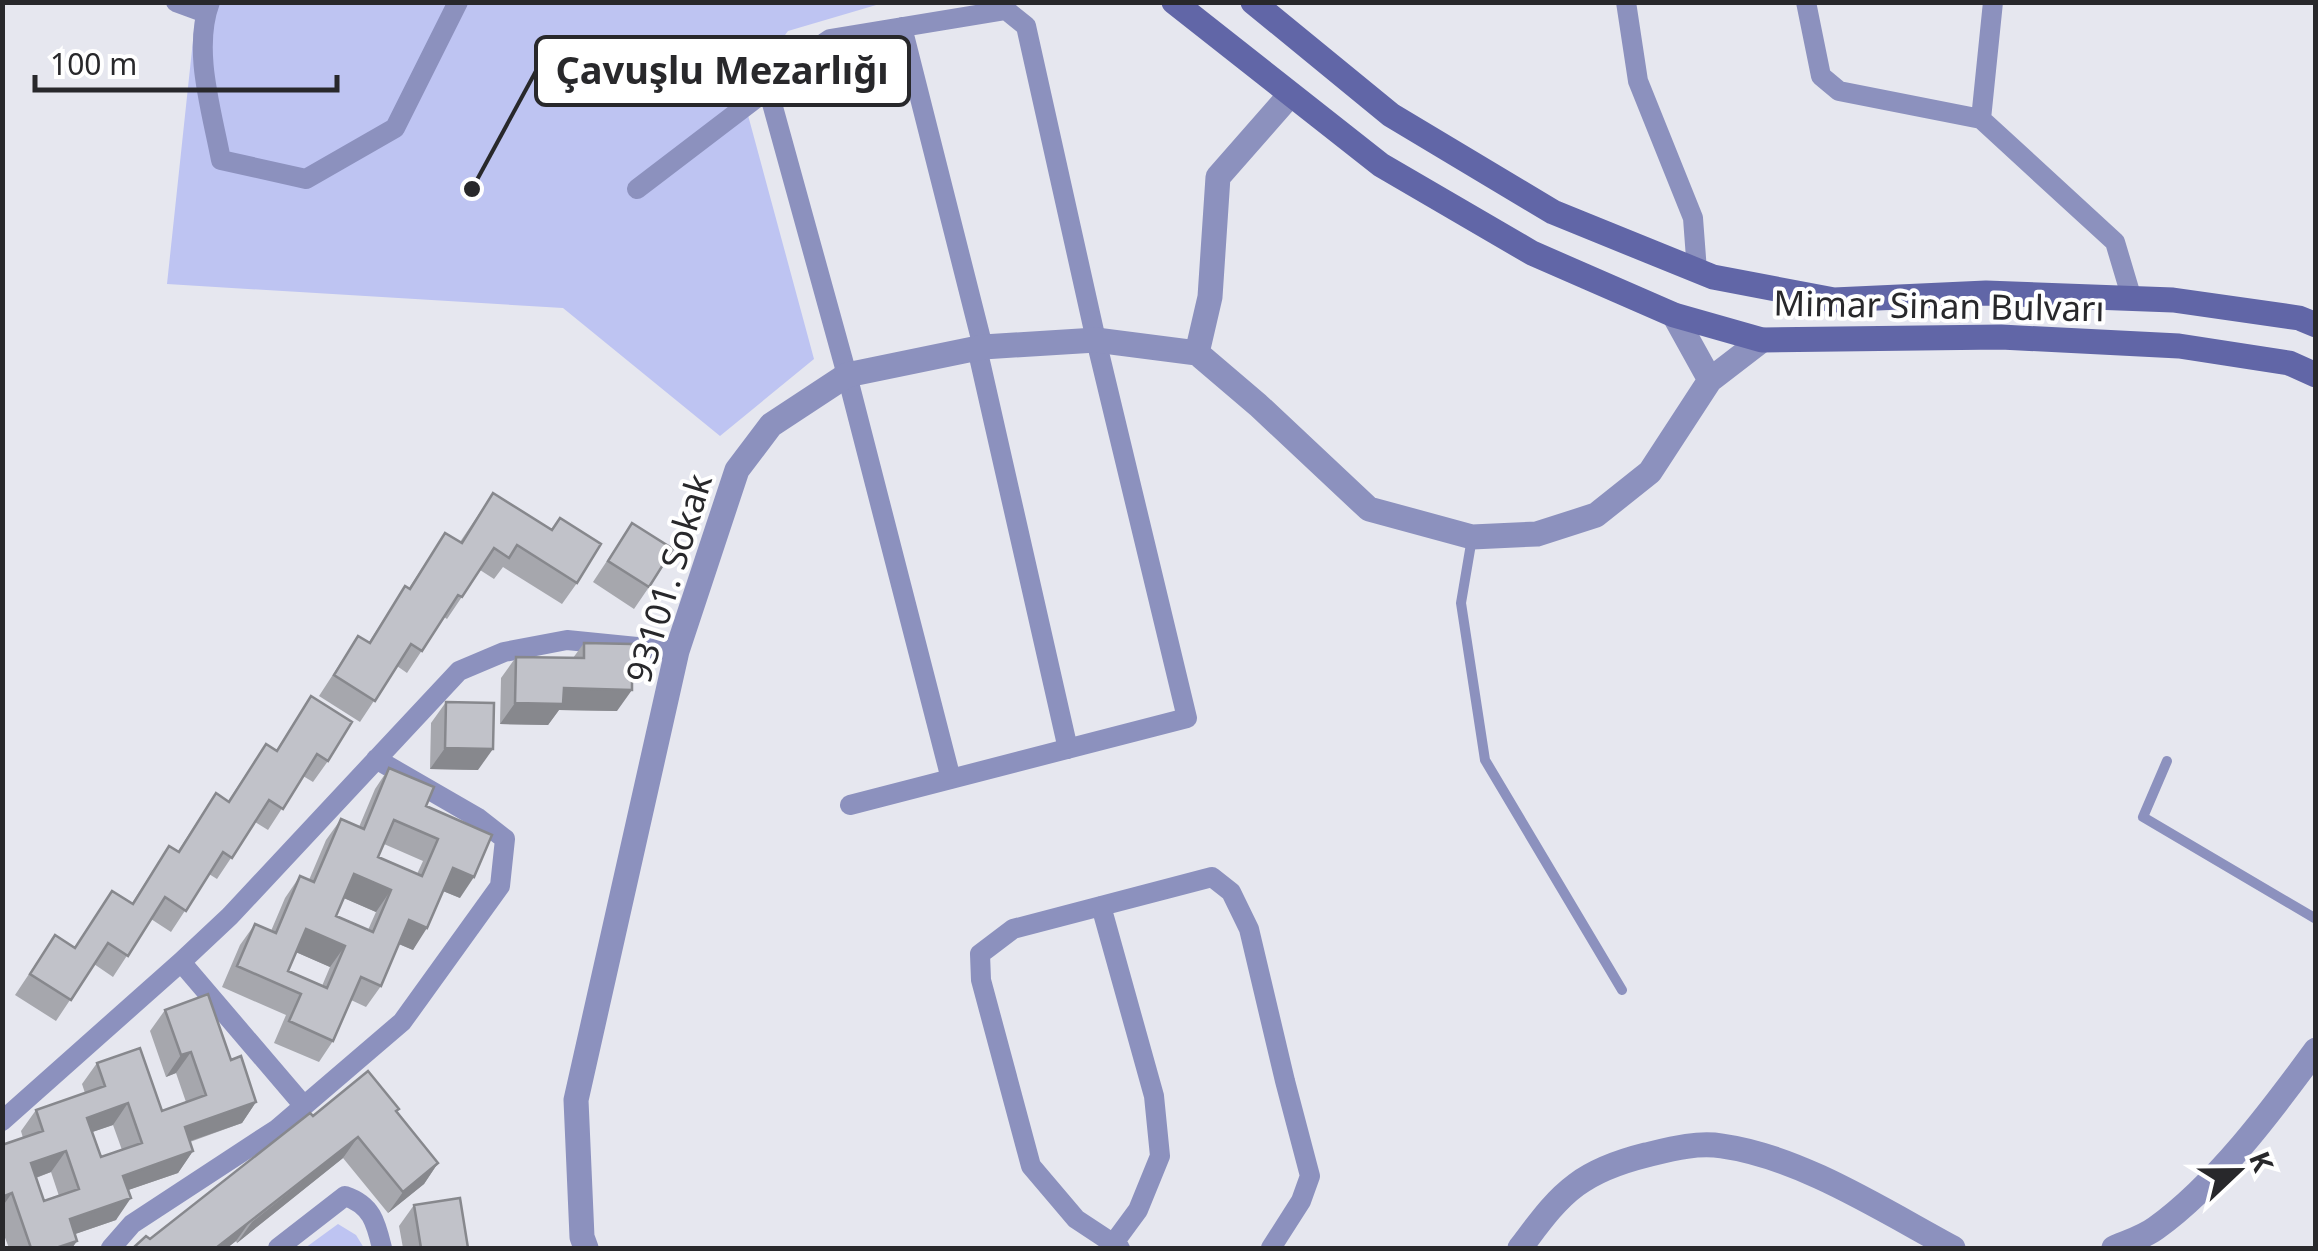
<svg xmlns="http://www.w3.org/2000/svg" width="2318" height="1251" viewBox="0 0 2318 1251" font-family="'Noto Sans',sans-serif">
  <rect width="100%" height="100%" fill="#e6e7ef"/>
  <path fill="#bec4f2" d="M197,3H883L788,31L742,93L814,359L720,436L563,308L167,284Z
    M338,1224L356,1235L364,1248H305Z"/>
  <g fill="none" stroke-linecap="round" stroke-linejoin="round">
    <path stroke="#8c91be" stroke-width="10" d="M1472,538L1461,603L1485,760L1622,990
      M2167,761L2143,817L2316,919"/>
    <path stroke="#8c91be" stroke-width="20" d="M176,2L206,13
      M210,2C192,50 212,111 221,160L306,179L395,128L458,2
      M1626,2L1638,81L1693,218L1697,271
      M1806,2L1821,76L1839,91L1981,119L2115,242L2132,299
      M902,27L983,347
      M768,89L847,375L951,779
      M1981,119L1993,2
      M637,189L768,89L784,70L830,39L1006,10L1026,26L1096,340L1187,718L850,805
      M977,348L1068,749
      M1101,906L1154,1096L1160,1156L1138,1210L1113,1244
      M181,962L304,1106
      M2,1121L181,962L230,916L459,671L504,652L567,640L677,651
      M111,1248L132,1224L277,1129L402,1022L500,886L505,839L478,818L376,759
      M278,1248L345,1196C372,1205 376,1223 382,1248
      M1120,1248L1076,1219L1031,1166L981,980L980,954L1013,929L1212,877L1231,892L1249,929L1285,1081L1310,1176L1301,1201L1271,1248"/>
    <path stroke="#8c91be" stroke-width="25" d="M1674,315L1710,380
      M1197,353L1210,297L1218,177L1290,95
      M586,1248L582,1237L576,1100L677,651L737,470L771,425L847,375L983,347L1096,340L1197,353L1258,405L1369,509L1472,537L1537,534L1596,515L1650,472L1710,380L1762,340
      M1520,1248C1537,1226 1553,1202 1576,1185C1596,1170 1622,1161 1646,1155C1671,1149 1697,1142 1722,1146C1801,1157 1884,1211 1953,1248
      M2114,1248C2128,1242 2144,1237 2156,1228C2216,1185 2272,1110 2316,1050"/>
    <path stroke="#6166a7" stroke-width="25" d="M1174,2L1381,165L1532,253L1674,315L1762,340L2001,337L2179,346L2289,363L2316,375
      M1253,2L1391,115L1553,212L1713,277L1834,300L1986,293L2173,300L2299,318L2316,325"/>
  </g>
  <path fill="#a6a7ad" fill-rule="evenodd" d="M493,493L577,583L562,604L503,567L494,579L480,570L447,619L444,617L407,673L397,666L360,722L319,696L358,636L369,642L391,608L405,586L409,588L445,533L460,542Z
    M632,523L649,587L634,609L593,582Z
    M584,643L617,711L559,710L548,725L500,724L501,678L516,657L573,658Z
    M311,696L328,761L313,782L303,776L268,830L255,822L217,879L209,874L171,932L151,919L113,977L94,964L56,1021L15,995L55,935L74,948L112,891L132,903L169,846L178,851L216,793L228,801L266,744L276,751Z
    M446,702L478,770L430,769L431,723Z
    M389,768L426,806L460,898L443,891L413,950L399,944L381,986L366,1007L351,1000L333,1041L319,1062L274,1043L286,1015L222,987L240,945L255,924L271,931L285,898L300,876L309,880L326,840L341,819L359,827L375,789ZM384,844L423,861L417,874L378,857ZM344,898L376,912L368,930L336,916ZM296,952L330,967L322,986L288,971Z
    M165,1010L231,1060L256,1102L242,1123L190,1142L193,1151L178,1173L128,1190L116,1220L75,1234L77,1241L72,1248H9L2,1230V1145L23,1138L21,1131L36,1110L85,1093L82,1084L97,1063L162,1111L186,1102L176,1073L166,1077L150,1031ZM113,1125L122,1150L101,1157L92,1132ZM51,1172L59,1196L44,1201L36,1178Z
    M397,1111L438,1163L424,1184L388,1213L343,1158L237,1243L236,1241L227,1248H133L150,1239L313,1116Z
    M414,1205L468,1248H403L399,1226Z"/>
  <path fill="#87888d" d="M564,688L632,690L617,711L559,710L548,725L500,724L515,703Z
    M445,748L493,749L478,770L430,769Z
    M453,868L474,877L460,898L438,889Z
    M354,874L391,890L376,912L339,896Z
    M409,920L427,928L413,950L394,942Z
    M306,929L345,946L330,967L291,950Z
    M191,1052L176,1073L166,1077L181,1055Z
    M256,1102L242,1123L170,1148L185,1127Z
    M128,1103L113,1125L72,1139L87,1118Z
    M358,1137L343,1158L237,1243L252,1222Z
    M66,1151L51,1172L16,1185L31,1163Z
    M193,1151L178,1173L108,1197L123,1176Z
    M438,1163L424,1184L388,1213L403,1192Z
    M12,1193L2,1207V1197Z
    M131,1198L116,1220L55,1241L70,1219Z
    M251,1220L236,1241L227,1248H216Z
    M77,1241L72,1248H56Z"/>
  <path fill="#c1c2c9" stroke="#87888d" stroke-width="2.5" fill-rule="evenodd" d="M493,493L552,530L560,518L601,544L577,583L517,545L509,558L494,548L462,597L458,595L422,651L411,644L375,701L334,675L358,636L370,643L405,586L410,589L445,533L462,543Z
    M632,523L673,549L649,587L608,561Z
    M584,643L632,644V690L564,688L563,704L515,703L516,657L584,658Z
    M311,696L352,722L328,761L317,754L283,809L269,800L232,858L223,852L186,911L165,897L128,956L108,943L71,1000L30,974L55,935L75,948L112,891L133,904L169,846L179,852L216,793L229,802L266,744L277,751Z
    M446,702L494,703L493,749L445,748Z
    M389,768L434,787L426,806L492,835L474,877L453,868L427,928L409,920L381,986L361,977L333,1041L289,1021L301,994L237,966L255,924L276,933L300,876L314,882L341,819L364,829ZM394,820L438,839L422,876L378,857ZM354,874L391,890L373,932L336,916ZM306,929L345,946L327,988L288,971Z
    M208,994L231,1060L241,1056L256,1102L185,1127L193,1151L123,1176L131,1198L70,1219L77,1241L56,1248H31L12,1193L2,1197V1145L43,1131L36,1110L105,1086L97,1063L140,1048L162,1111L206,1095L191,1052L181,1055L165,1010ZM128,1103L142,1143L101,1157L87,1118ZM66,1151L79,1189L44,1201L31,1163Z
    M368,1071L399,1109L396,1111L438,1163L403,1192L358,1137L216,1248H133L146,1236L150,1239L310,1113L313,1116Z
    M460,1198L468,1248H421L414,1205Z"/>
  <g text-anchor="middle" dominant-baseline="central" stroke-width="8" stroke-linejoin="round" paint-order="stroke">
    <g font-size="35" fill="#28282b" stroke="#fff">
      <text transform="translate(1939 305) rotate(1)">Mimar Sinan Bulvarı</text>
      <text transform="translate(668 578) rotate(-73)">93101. Sokak</text>
    </g>
  </g>
  <path fill="none" stroke="#28282b" stroke-width="4" d="M472 189L536 71"/>
  <circle fill="#28282b" stroke="#fff" stroke-width="4" cx="472" cy="189" r="10"/>
  <rect fill="#fff" stroke="#28282b" stroke-width="4" x="536" y="37" width="373" height="68" rx="10"/>
  <g font-size="38" text-anchor="middle" font-weight="bold" fill="#28282b">
    <text x="722" y="84">Çavuşlu Mezarlığı</text>
  </g>
  <rect width="2318" height="1251" fill="none" stroke="#28282b" stroke-width="10"/>
  <g transform="translate(2238 1171) rotate(68)" stroke="#ffffff" stroke-width="8" paint-order="stroke">
  <path d="M0-8L18 38L0 25L-18 38Z" fill="#28282b"/>
  <text y="-15" font-size="28" font-weight="bold" text-anchor="middle" fill="#28282b">K</text>
  </g>
  <path d="M35 75v15h302v-15" fill="none" stroke="#28282b" stroke-width="5"/>
  <text x="50" y="75" font-size="30" fill="#28282b" stroke="#ffffff" stroke-width="8" paint-order="stroke">100 m</text>
</svg>
